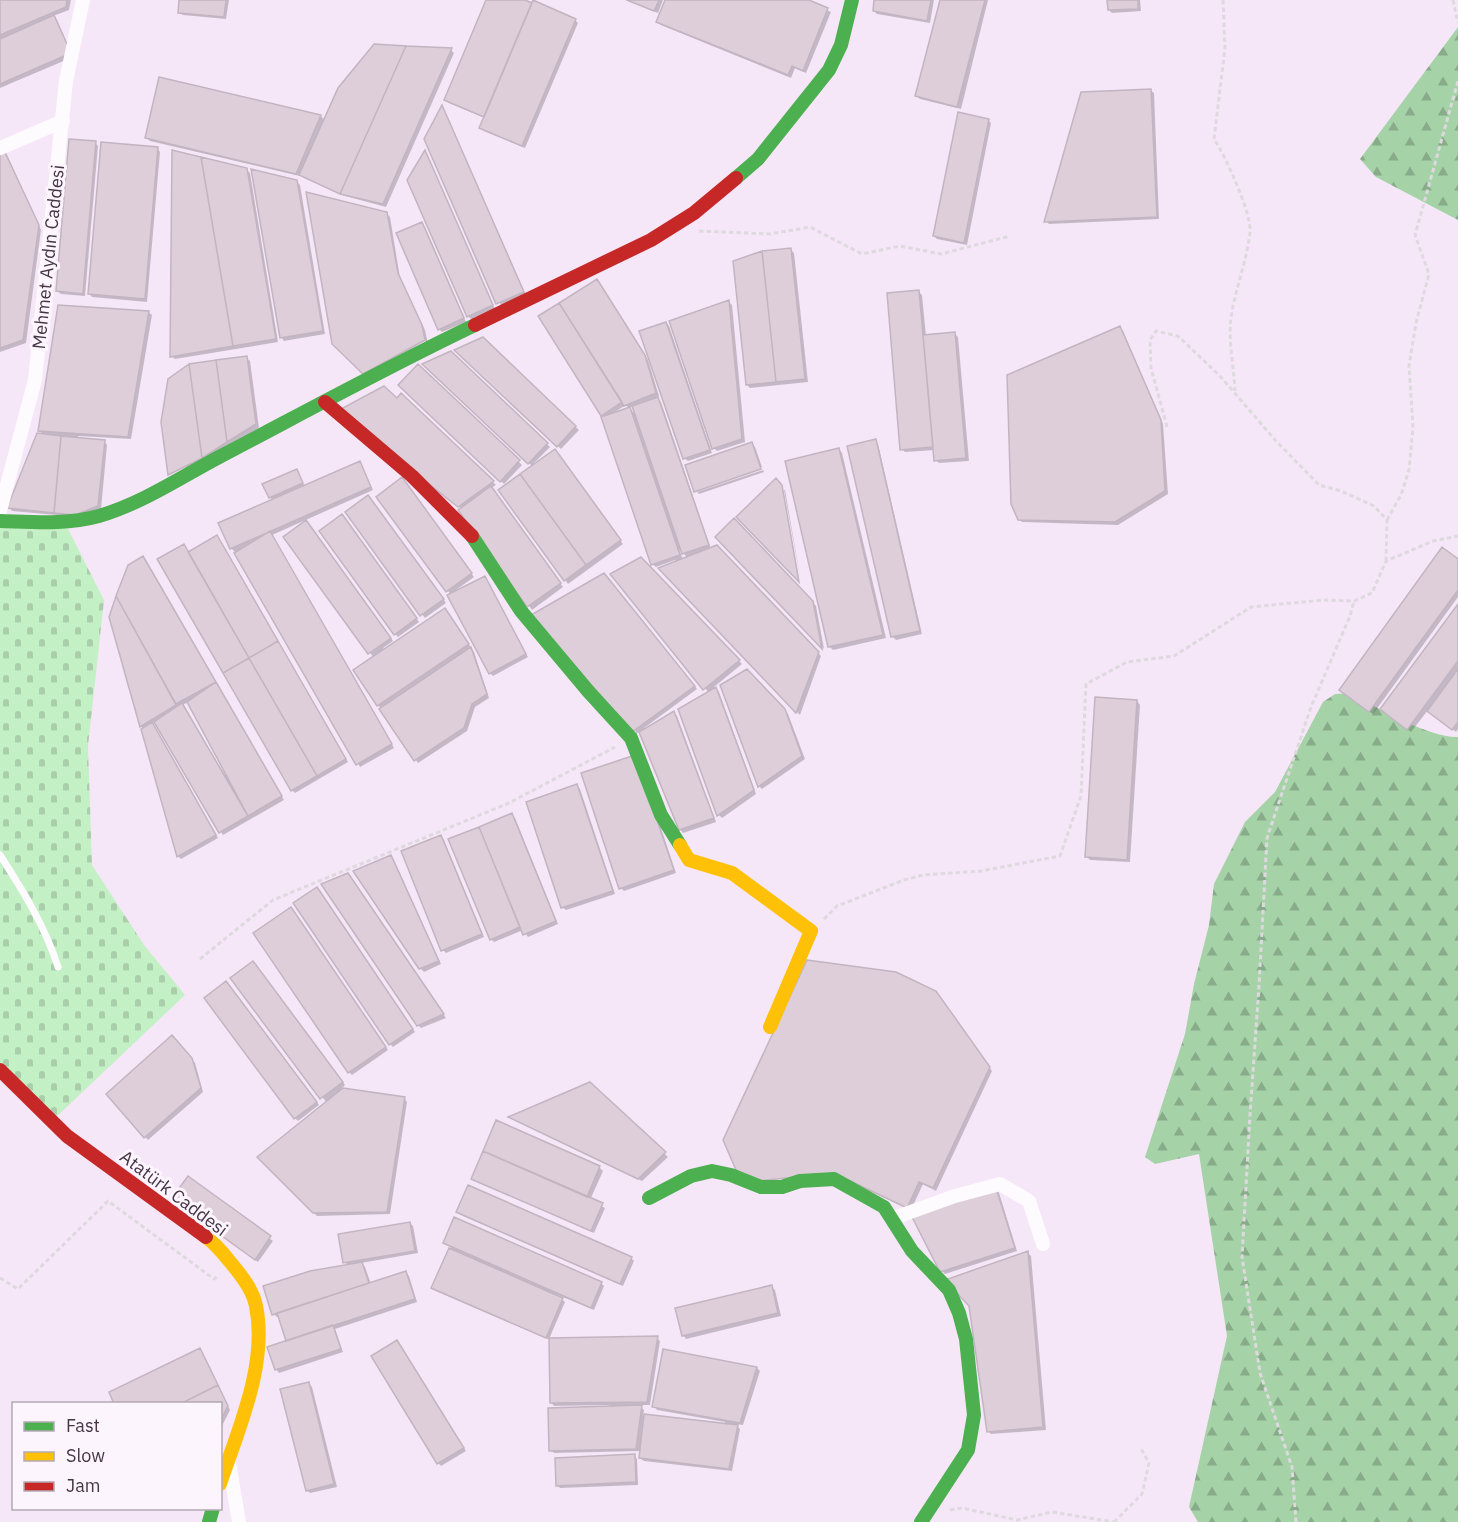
<svg xmlns="http://www.w3.org/2000/svg" width="1458" height="1522" viewBox="0 0 1458 1522" font-family="'IBM Plex Sans',sans-serif">
  <defs>
    <pattern id="forest-firs" width="22" height="20" patternUnits="userSpaceOnUse" patternTransform="scale(1.5)"><rect width="22" height="20" fill="#a5d2a7"/><path d="M5 1l3.5 6h-7zM16 11l3.5 6h-7z" fill="#88ab8a"/></pattern>
    <pattern id="cemetery-stones" width="16" height="16" patternUnits="userSpaceOnUse" patternTransform="scale(1.5)"><rect width="16" height="16" fill="#c4f0c5"/><path d="M2 7V4a2 2 0 0 1 4 0v3zM10 15v-3a2 2 0 0 1 4 0v3z" fill="#aaceab"/></pattern>
  </defs>
  <rect width="100%" height="100%" fill="#f6e7f8"/>
  <path fill="url(#forest-firs)" d="M1458,27V220L1376,177L1360,159Z
    M1352,693C1375,708 1431,738 1458,737V1522H1198L1189,1507L1227,1336L1199,1154L1155,1164L1145,1157L1185,1034L1194,984L1209,925L1214,884L1245,822L1275,792L1323,702L1335,694Z"/>
  <path fill="url(#cemetery-stones)" d="M0,521L65,523L104,600L88,746L92,865L144,945L185,995L52,1121L0,1070Z"/>
  <path fill="#0003" fill-rule="evenodd" d="M0,0H71L69,10L53,16L57,20L73,57L0,88Z
    M181,0H229L226,19L183,15L179,12Z
    M488,0H524L575,20L578,23L525,148L484,131L481,128L485,118L449,103L446,100Z
    M625,0H663L658,13Z
    M667,0H805L831,12L806,73L795,68L791,78L661,25L658,22Z
    M876,0H934L930,23L877,14L874,11Z
    M941,0H988L961,109L920,99L917,96Z
    M1108,0H1140L1141,11L1112,13L1109,10Z
    M375,46L451,50L454,53L386,207L345,196L304,178L300,174V176L150,141L147,138L160,79L321,116L325,121Z
    M1150,90L1154,93L1159,219L1049,224L1046,221Z
    M442,107L526,295L501,306Z
    M988,120L991,123L967,245L937,239L934,236Z
    M95,143L98,146L85,296L61,294L57,291Z
    M157,148L160,152L147,302L92,297L89,293Z
    M0,151L6,153L41,230L26,343L0,352Z
    M426,153L495,309L471,319L468,316Z
    M246,170L250,173L278,342L175,359L172,356Z
    M297,182L300,185L325,334L284,341L281,337Z
    M308,194L386,213L390,217L400,278L425,330L428,344Z
    M421,224L425,227L466,322L442,332L439,329Z
    M791,250L794,253L808,382L750,388L747,385Z
    M600,284L648,360L659,396L656,397L661,402L711,549L717,547L821,656L800,715L660,569L676,563L675,560L656,567L652,564L602,415ZM626,405L629,409L613,413ZM633,406L637,416L629,408ZM679,549L688,558L683,560Z
    M919,292L922,295L926,336L955,334L958,337L969,461L939,463L936,460L935,450L905,452L902,449Z
    M729,302L732,305L745,442L717,451L714,448Z
    M148,312L152,315L131,439L78,436V439L104,441L107,445L101,509L79,517L12,511L9,507L44,435L39,431Z
    M666,323L669,326L712,453L688,461L684,458Z
    M1120,328L1123,331L1163,424L1168,494L1118,525L1022,522L1019,519Z
    M482,339L579,430L561,449L457,350Z
    M451,353L550,447L534,463L535,465L558,454L623,544L568,584L500,490L533,467L425,364Z
    M246,358L250,361L259,428L181,476Z
    M419,366L522,465L504,484L400,385Z
    M401,395L496,485L491,488L563,587L532,610L462,509L342,414L397,400Z
    M875,441L878,444L922,634L896,640L893,637L849,447Z
    M752,444L755,447L762,467L695,490Z
    M839,449L842,453L886,638L833,650L830,647L787,462Z
    M359,463L373,490L272,535L394,748L360,767L234,551L231,548L273,501L270,497L296,471L305,487Z
    M763,470L764,472L699,494L697,492Z
    M405,482L474,577L456,590L457,592L487,581L528,657L493,676L490,673L451,595L378,497Z
    M784,490H785L801,582Z
    M371,500L446,603L425,618L347,512Z
    M345,519L419,622L398,637L395,634Z
    M734,520L816,606L824,649L717,537Z
    M309,526L393,641L383,648L384,651L448,613L474,652L489,698L475,707L467,731L418,763L378,705L374,658L285,538Z
    M217,537L348,762L295,793L292,790L189,553Z
    M143,558L284,800L223,835L156,722L152,724L218,838L181,859L178,856L144,729L141,726L110,617L129,566ZM189,702L227,773L225,775L182,705Z
    M641,559L742,664L714,687L719,692L756,794L722,818L719,815L709,693L612,574Z
    M1458,561V597L1373,714L1344,693Z
    M607,578L697,689L644,728L645,730L674,713L677,716L716,822L683,833L680,829L640,731L636,734Z
    M1458,606V729L1456,732L1428,710L1411,732L1385,712Z
    M747,671L788,714L805,759L762,789L759,786L722,686Z
    M1137,701L1140,705L1130,862L1090,860L1087,857Z
    M638,760L676,873L624,891L621,888Z
    M577,786L580,789L615,894L566,910L562,907Z
    M512,815L515,818L558,924L528,937L523,930L494,942L491,939Z
    M441,836L444,840L484,937L446,953L443,950Z
    M391,857L394,860L441,964L424,972L420,968Z
    M351,878L446,1018L421,1028L418,1025Z
    M320,892L415,1032L393,1047L390,1044Z
    M294,912L388,1050L352,1075L349,1072Z
    M256,966L345,1085L341,1089L404,1098L407,1102L390,1214L317,1216L259,1157L327,1103L232,979Z
    M229,986L319,1105L298,1121L295,1118Z
    M939,997L992,1071L936,1191L923,1184L911,1210L838,1176Z
    M172,1037L195,1063L203,1092L148,1140L108,1094Z
    M589,1084L668,1157L642,1181L513,1119Z
    M497,1122L600,1168L603,1171L590,1200L605,1208L594,1233L476,1181L473,1178Z
    M188,1178L273,1241L258,1262L176,1202Z
    M996,1190L999,1193L1017,1251L945,1274L942,1271Z
    M458,1212L631,1258L634,1261L623,1286L461,1215Z
    M410,1223L413,1226L418,1253L361,1263L365,1267L371,1284L406,1273L409,1276L417,1302L335,1329L343,1352L279,1373L276,1369L288,1342L280,1316L277,1317L274,1314L348,1266L345,1262Z
    M444,1243L601,1283L604,1286L594,1310L558,1295L565,1302L549,1339L657,1338L660,1341L650,1405H639L644,1410L643,1415L724,1425L725,1422L657,1410L654,1406L664,1351L757,1368L760,1371L743,1425L735,1424L740,1429L732,1471L644,1461L640,1458L641,1451L554,1453L551,1450L609,1408V1405L554,1406L551,1402L550,1340L436,1291L433,1287L451,1247Z
    M1028,1253L1031,1256L1046,1430L991,1434L988,1431Z
    M771,1287L775,1290L781,1316L686,1339L683,1335Z
    M397,1342L466,1451L441,1466L438,1463Z
    M199,1350L230,1410L220,1430V1404Z
    M308,1384L312,1387L337,1487L310,1493L307,1490Z
    M634,1456L637,1459L638,1485L560,1488L557,1485Z"/>
  <path fill="#ddceda" stroke="#c3b4c1" stroke-width="1.5" d="M0,0H67L66,7L0,35Z
    M179,0H226L224,17L178,13Z
    M486,0H525L532,3L484,117L444,100Z
    M533,0L576,19L522,146L479,128Z
    M627,0H659L654,11Z
    M665,0H809L828,8L803,71L792,66L788,75L656,22Z
    M874,0H931L927,21L873,11Z
    M940,0H985L957,107L915,96Z
    M1107,0H1138V9L1108,10Z
    M54,15L71,53L0,84V39Z
    M374,44L406,46L340,194L299,175L338,88Z
    M406,46L452,48L383,204L340,194Z
    M159,77L321,115L296,174L145,138Z
    M1151,89L1157,217L1044,222L1081,92Z
    M442,105L524,292L496,304L424,139Z
    M958,112L989,119L964,243L933,236Z
    M69,139L96,141L83,294L56,291Z
    M101,142L158,147L145,299L88,294Z
    M3,148L39,225L23,340L0,348V149Z
    M172,150L201,157L233,346L170,357Z
    M425,150L493,305L467,317L407,180Z
    M201,157L247,168L276,339L233,346Z
    M251,169L297,180L323,331L280,338Z
    M306,192L387,212L398,273L422,325L425,340L363,374L332,344Z
    M422,222L464,318L438,330L396,233Z
    M791,248L805,379L776,382L762,251Z
    M762,251L776,382L746,385L733,261Z
    M597,279L645,355L656,393L624,406L559,303Z
    M919,290L933,447L900,450L887,293Z
    M729,300L742,439L712,449L669,321Z
    M559,303L622,402L601,416L538,316Z
    M58,305L149,311L128,437L38,431Z
    M666,322L710,450L683,459L639,331Z
    M1120,326L1161,420L1165,491L1115,522L1018,520L1011,504L1007,375Z
    M955,332L966,458L934,461L923,335Z
    M483,337L576,426L557,447L454,350Z
    M451,351L548,443L528,464L422,364Z
    M247,356L256,424L227,442L216,360Z
    M216,360L227,442L202,458L189,364Z
    M189,364L202,458L168,475L161,422L168,379Z
    M418,364L520,460L500,482L398,385Z
    M384,386L397,398L401,393L494,481L458,507L337,411Z
    M658,397L709,545L682,554L632,406Z
    M630,407L680,555L651,565L601,417Z
    M37,433L61,436L54,513L7,508Z
    M61,436L105,440L98,506L75,515L54,513Z
    M876,439L920,631L891,637L847,446Z
    M752,442L761,469L694,492L685,465Z
    M839,448L883,635L828,647L785,461Z
    M555,449L621,540L586,565L520,474Z
    M360,461L371,487L230,549L218,523Z
    M297,469L303,483L269,498L262,484Z
    M520,474L586,565L564,581L498,490Z
    M402,477L472,573L446,592L376,497Z
    M776,478L782,485L799,582L736,517Z
    M491,486L561,583L527,607L458,510Z
    M368,495L444,599L420,616L345,512Z
    M342,514L417,618L394,635L319,531Z
    M734,518L813,601L822,649L715,537Z
    M306,520L391,638L368,654L283,537Z
    M270,531L392,744L356,765L234,553Z
    M217,535L278,641L249,658L188,552Z
    M184,544L249,658L223,673L157,559Z
    M717,545L819,652L796,713L658,568Z
    M1442,547L1458,559V590L1369,712L1339,690Z
    M143,556L216,682L176,704L116,596L128,565Z
    M641,557L740,660L703,690L610,574Z
    M604,573L695,686L632,732L531,615Z
    M485,576L526,654L489,674L447,595Z
    M116,596L176,705L140,727L109,617Z
    M1458,604V661L1407,730L1380,709Z
    M445,608L469,644L377,706L353,670Z
    M278,641L346,759L317,776L249,658Z
    M471,647L487,694L472,704L464,728L414,761L379,709Z
    M249,658L317,776L291,791L223,673Z
    M747,669L785,709L802,756L758,787L720,685Z
    M1458,669V722L1452,730L1427,711Z
    M216,682L282,796L248,816L187,702Z
    M716,687L754,790L717,816L678,709Z
    M1095,697L1137,700L1127,860L1085,857Z
    M182,703L248,816L219,833L154,722Z
    M674,711L714,818L679,830L639,732Z
    M152,722L216,835L177,857L141,729Z
    M635,755L674,870L619,889L581,773Z
    M577,784L613,891L561,908L526,802Z
    M512,813L556,921L523,935L479,827Z
    M479,827L520,927L490,940L448,839Z
    M441,835L482,934L441,951L401,851Z
    M391,855L439,961L419,969L353,871Z
    M348,873L444,1014L417,1026L321,884Z
    M317,887L413,1029L389,1045L293,903Z
    M291,907L386,1047L348,1073L253,933Z
    M807,960L896,972L936,991L990,1067L933,1188L919,1182L907,1208L834,1173L758,1181L736,1170L723,1140Z
    M253,961L343,1082L320,1099L230,978Z
    M226,981L317,1102L294,1119L204,998Z
    M172,1035L192,1058L201,1088L144,1138L106,1094Z
    M590,1082L666,1152L638,1179L508,1117Z
    M343,1088L405,1097L387,1212L313,1213L257,1157Z
    M496,1120L600,1166L587,1197L483,1151Z
    M483,1151L603,1203L591,1231L471,1179Z
    M188,1176L271,1236L255,1260L171,1199Z
    M468,1185L632,1257L620,1284L456,1212Z
    M996,1188L1015,1248L940,1272L912,1217Z
    M454,1217L602,1282L591,1308L443,1243Z
    M410,1222L415,1251L343,1263L338,1234Z
    M449,1248L563,1298L546,1338L431,1288Z
    M1028,1251L1043,1427L987,1432L969,1306L945,1280Z
    M362,1262L369,1283L272,1315L263,1286L310,1271Z
    M406,1271L415,1299L286,1341L277,1313Z
    M772,1285L778,1313L682,1336L675,1308Z
    M333,1325L341,1349L275,1370L267,1347Z
    M658,1336L647,1402L550,1403L549,1338Z
    M397,1340L464,1448L437,1464L371,1356Z
    M200,1348L218,1385L180,1404H114L109,1392Z
    M663,1349L757,1367L740,1423L652,1407Z
    M309,1382L334,1484L306,1491L280,1389Z
    M218,1385L228,1406L220,1421V1404H180Z
    M642,1405L636,1449L549,1451L548,1408Z
    M644,1414L738,1425L729,1469L639,1458Z
    M635,1454L636,1482L556,1486L555,1458Z"/>
  <g fill="none" stroke-linecap="round" stroke-linejoin="round">
    <path stroke="#ded9de" stroke-width="3" stroke-dasharray="4.5 3" stroke-linecap="butt" d="M1223,0L1225,48L1214,139C1225,155 1252,214 1250,232C1247,261 1235,289 1231,318C1228,341 1234,367 1235,391
      M1453,0L1458,23
      M699,231L770,234L810,227L862,254L900,246L941,254L1010,236
      M1167,427L1151,368L1150,340L1156,331L1178,336L1220,376L1276,441L1319,485L1341,491L1374,506L1387,520L1386,561
      M1387,520L1401,495L1409,470L1413,427L1409,366L1416,323L1429,274L1415,235L1458,81
      M824,919L837,906L904,880L923,875L981,871L1060,856L1081,796L1086,684L1127,662L1174,656L1251,607L1323,600L1354,601L1372,593L1386,561L1433,541L1458,536
      M200,959L273,900L509,803L615,747
      M0,1278L18,1289L108,1201L214,1279L219,1275
      M950,1510L962,1508L1017,1520L1052,1512L1114,1522
      M1114,1522L1142,1494L1149,1463L1140,1447
      M1296,1522L1292,1467L1260,1373L1242,1257L1250,1115L1259,986L1267,838L1311,707L1350,616L1354,601"/>
    <path stroke="#fefbfe" stroke-width="7" d="M0,855C23,891 45,926 58,967"/>
    <path stroke="#fefbfe" stroke-width="14" d="M0,148L63,121
      M0,511L35,380L66,81L83,0
      M891,1219L955,1196L1000,1184L1029,1201L1043,1244
      M229,1463L239,1522"/>
    <path stroke="#4caf50" stroke-width="14" d="M736,178L758,159L829,70L841,45L852,0
      M0,521C34,522 66,525 99,516C143,503 181,477 221,456C305,412 389,366 475,325
      M472,536L521,611L588,691L631,738L661,815L680,845
      M649,1198L691,1176L712,1171L731,1175L761,1187H782L800,1181L834,1179L884,1207L912,1251L949,1290L959,1313L966,1339L974,1415L968,1450L921,1522
      M209,1522L213,1508"/>
    <path stroke="#ffc107" stroke-width="14" d="M680,845L689,860L732,873L811,931L770,1027
      M206,1237C216,1244 223,1253 231,1263C241,1275 253,1290 256,1306C268,1364 238,1430 220,1484"/>
    <path stroke="#c62828" stroke-width="14" d="M475,325L651,240L694,213L736,178
      M325,402L412,476L472,536
      M0,1070L67,1136L206,1237"/>
  </g>
  <g text-anchor="middle" dominant-baseline="central" stroke-width="6" stroke-linejoin="round" paint-order="stroke">
    <g font-size="18" fill="#443645" stroke="#fdf5fd">
      <text transform="translate(48 257) rotate(-84)">Mehmet Aydın Caddesi</text>
      <text transform="translate(174 1193) rotate(37)">Atatürk Caddesi</text>
    </g>
  </g>
  <rect x="12" y="1402" width="210" height="108" fill="#fdf5fd" stroke="#b3a9b3" stroke-width="1.5"/>
  <rect x="24" y="1422" width="30" height="9" fill="#4caf50" stroke="#b3a9b3" stroke-width="1.5"/>
  <text x="66" y="1432" font-size="18" fill="#443645">Fast</text>
  <rect x="24" y="1452" width="30" height="9" fill="#ffc107" stroke="#b3a9b3" stroke-width="1.5"/>
  <text x="66" y="1462" font-size="18" fill="#443645">Slow</text>
  <rect x="24" y="1482" width="30" height="9" fill="#c62828" stroke="#b3a9b3" stroke-width="1.5"/>
  <text x="66" y="1492" font-size="18" fill="#443645">Jam</text>
</svg>
